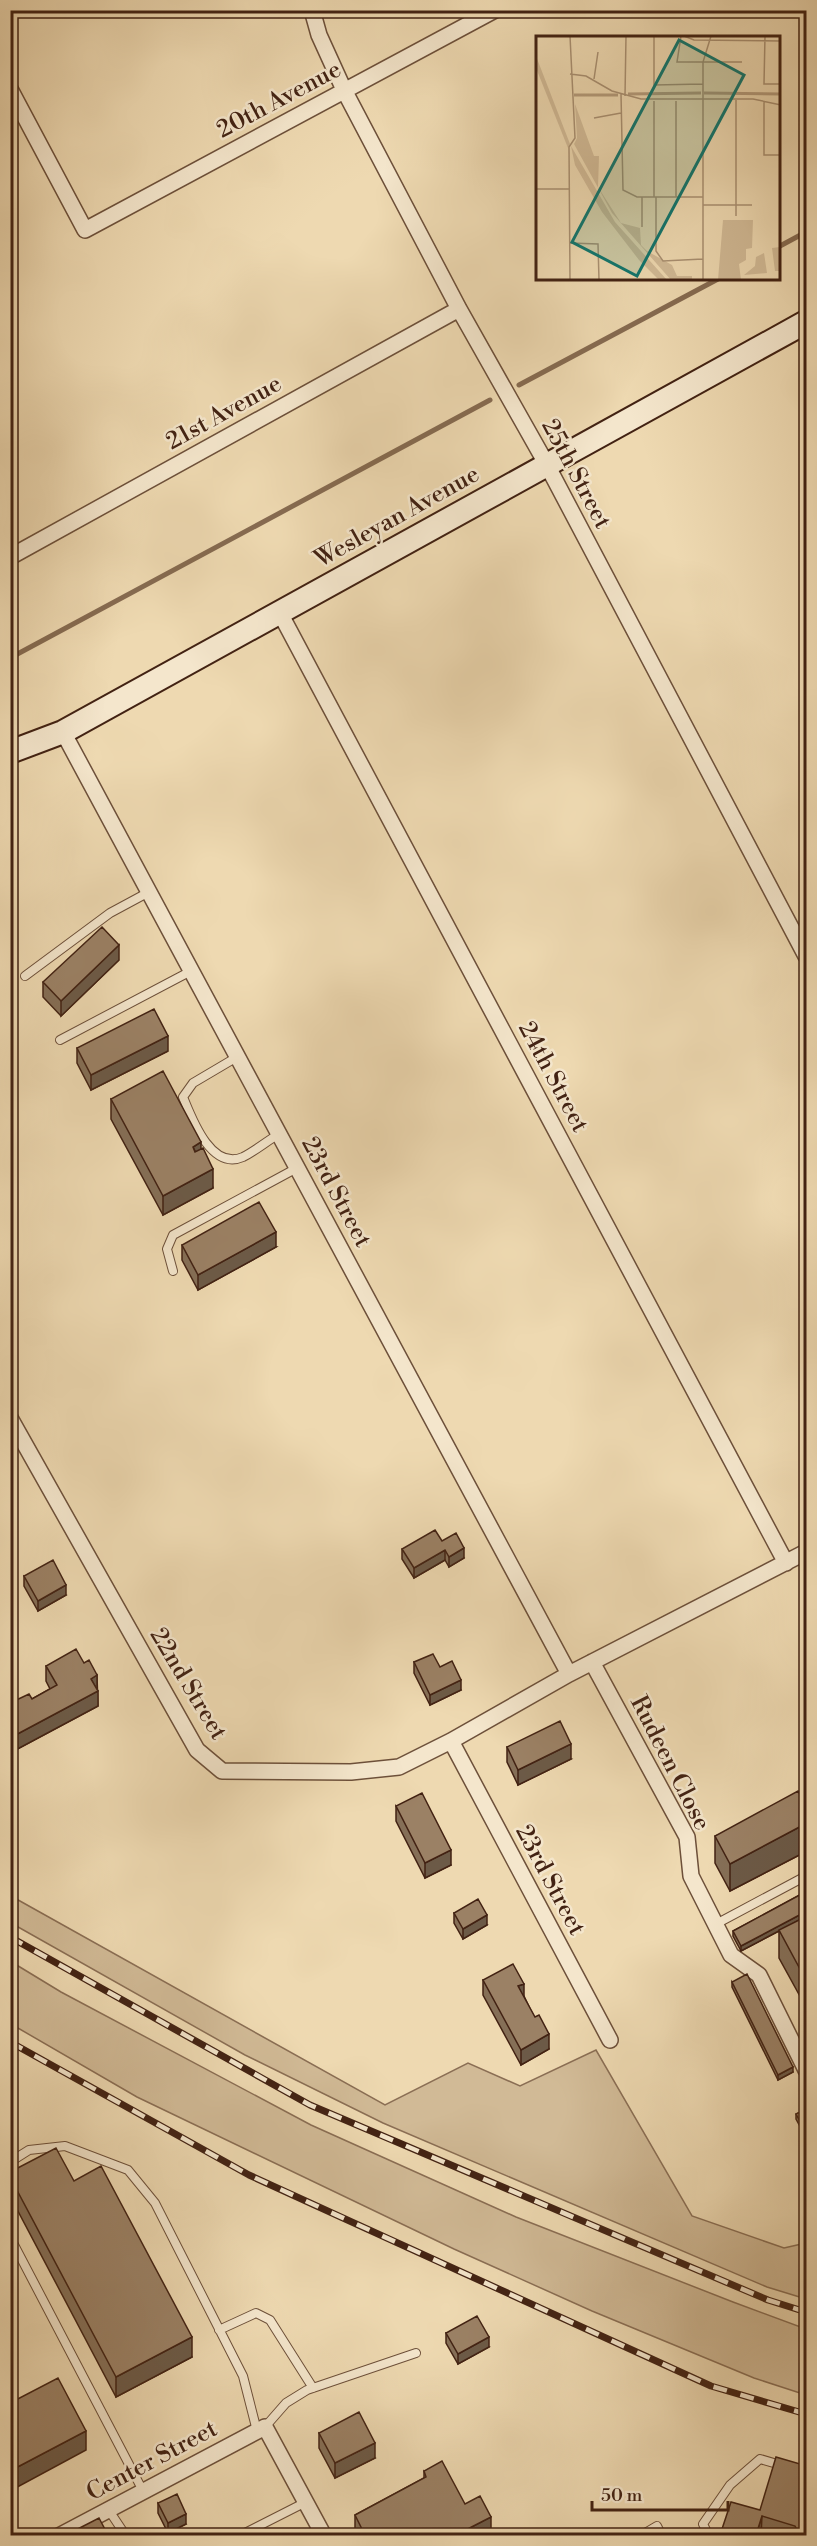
<svg xmlns="http://www.w3.org/2000/svg" width="817" height="2546" viewBox="0 0 817 2546" font-family="'Libre Bodoni',serif">
  <rect width="100%" height="100%" fill="#eed9b1"/>
  <filter id="stains"><feTurbulence type="fractalNoise" baseFrequency=".00333" numOctaves="4"/><feColorMatrix values="0 0 0 0 .2 0 0 0 0 .09 0 0 0 0 .02 0 0 0 .5 -.17"/></filter>
  <radialGradient id="worn" r=".72"><stop offset=".6" stop-color="#630" stop-opacity="0"/><stop offset="1" stop-color="#630" stop-opacity=".3"/></radialGradient>
  <path fill="#d1ba96" stroke="#8a6e54" stroke-width="1.5" d="M11,1896L385,2105L468,2063L520,2086L596,2050L692,2216L784,2248L806,2243V2299L767,2287L383,2123L245,2055L11,1923Z
    M10,1961L61,1992L311,2125L516,2217L733,2302L806,2329V2395L754,2378L592,2311L454,2249L137,2097L11,2024Z"/>
  <g fill="none" stroke-linecap="round" stroke-linejoin="round">
    <path stroke="#866b51" stroke-width="5" d="M780,246L806,232
      M519,385L718,279
      M10,658L490,400"/>
    <g stroke="#6d503a" stroke-width="10">
      <path id="lane" d="M25,976L110,913L149,892
        M60,1040L191,971
        M237,1057L193,1083L183,1097C192,1119 211,1171 243,1157C255,1151 267,1141 279,1134
        M173,1271L167,1249L173,1235L297,1168
        M716,1924L806,1876
        M10,2162L29,2150L65,2146L128,2170L155,2203L243,2376L257,2431
        M10,2237L143,2491
        M219,2330L256,2313L270,2320L313,2388
        M265,2427L286,2403L307,2390L416,2353
        M108,2509L126,2536
        M239,2536L306,2502
        M640,2536L657,2526L662,2536
        M709,2536L703,2524L730,2485L760,2459L784,2466"/>
    </g>
    <g stroke="#6d503a" stroke-width="18">
      <path id="street" d="M312,10L319,35L344,90L459,309L547,465L806,956
        M10,89L85,230L495,10
        M10,557L459,309
        M280,613L786,1563
        M63,732L569,1674
        M10,1418L197,1750L222,1771L351,1772L399,1767L451,1741L569,1674L806,1552
        M592,1662L687,1837L691,1876L731,1955L759,1975L806,2070
        M451,1741L610,2040
        M59,2536L265,2427L324,2536"/>
    </g>
    <g stroke="#422213" stroke-width="26">
      <path id="secondary" d="M10,752L63,732L806,322"/>
    </g>
    <use href="#lane" stroke="#f4e6cc" stroke-width="8"/>
    <use href="#street" stroke="#f4e6cc" stroke-width="15"/>
    <use href="#secondary" stroke="#f4e6cc" stroke-width="22"/>
    <g stroke="#422213" stroke-width="7">
      <path id="rail" d="M10,1937L310,2105L768,2300L806,2312
        M10,2042L249,2175L711,2386L806,2414"/>
    </g>
    <use href="#rail" stroke="#f4e6cc" stroke-width="4.5" stroke-dasharray="14" stroke-linecap="butt"/>
  </g>
  <path fill="#856f57" stroke="#422213" stroke-width="1.5" d="M119,960L61,1016L43,997V982Z
    M77,1048L168,1051L91,1090L77,1063Z
    M111,1099L201,1149L213,1188L163,1215L111,1119Z
    M182,1245L276,1247L198,1290L182,1260Z
    M442,1541L464,1558L449,1567L445,1560L414,1578L402,1559V1549Z
    M24,1576L66,1595L38,1611L24,1586Z
    M414,1662L440,1667L461,1690L430,1705L414,1673Z
    M84,1663L97,1675L98,1706L10,1753V1703L32,1699L50,1689L46,1681V1666Z
    M507,1747L571,1759L518,1785L507,1762Z
    M396,1806L451,1865L425,1878L396,1821Z
    M807,1806V1851L730,1891L715,1863V1836Z
    M807,1891V2009L779,1958V1931L741,1951L733,1936V1931Z
    M454,1913L487,1925L463,1939L454,1923Z
    M483,1980L524,1996L549,2049L521,2065L483,1995Z
    M732,1982L793,2072L778,2080L732,1987Z
    M807,2109V2139L796,2119V2114Z
    M10,2172L74,2181L192,2357L116,2397L10,2196Z
    M446,2333L489,2347L458,2364L446,2343Z
    M319,2433L375,2458L335,2478L319,2448Z
    M807,2466V2535H762L760,2510Z
    M424,2471L465,2504L491,2535H355V2515L424,2478Z
    M158,2503L186,2524L168,2533L158,2513Z"/>
  <path fill="#6c5a47" stroke="#422213" stroke-width="1.5" d="M119,945V960L61,1016V1001Z
    M168,1036V1051L91,1090V1075Z
    M201,1142V1162L193,1147Z
    M213,1169V1188L163,1215V1196Z
    M276,1232V1247L198,1290V1275Z
    M464,1548V1558L449,1567V1557Z
    M445,1550V1560L414,1578V1568Z
    M66,1585V1595L38,1611V1601Z
    M97,1675V1690L91,1679Z
    M461,1680V1690L430,1705V1695Z
    M98,1691V1706L10,1753V1738Z
    M571,1744V1759L518,1785V1770Z
    M807,1823V1851L730,1891V1864Z
    M451,1850V1865L425,1878V1863Z
    M807,1911V1916L741,1951V1946Z
    M487,1915V1925L463,1939V1929Z
    M524,1984V1999L518,1986Z
    M549,2034V2049L521,2065V2050Z
    M793,2067V2072L778,2080V2075Z
    M192,2337V2357L116,2397V2377Z
    M489,2337V2347L458,2364V2354Z
    M86,2431V2450L10,2491V2471Z
    M375,2443V2458L335,2478V2463Z
    M186,2514V2524L168,2533V2523Z
    M762,2516L761,2535H756Z
    M491,2517V2535H456Z"/>
  <path fill="#9b8165" stroke="#422213" stroke-width="1.5" d="M102,927L119,945L61,1001L43,982Z
    M154,1009L168,1036L91,1075L77,1048Z
    M163,1071L201,1142L193,1147L195,1152L203,1148L213,1169L163,1196L111,1099Z
    M259,1202L276,1232L198,1275L182,1245Z
    M435,1530L442,1541L456,1533L464,1548L449,1557L445,1550L414,1568L402,1549Z
    M53,1560L66,1585L38,1601L24,1576Z
    M76,1649L84,1663L89,1660L97,1675L91,1679L98,1691L10,1738V1703L29,1694L32,1699L57,1685L46,1666Z
    M433,1654L440,1667L452,1661L461,1680L430,1695L414,1662Z
    M560,1721L571,1744L518,1770L507,1747Z
    M798,1791L807,1806V1823L730,1864L715,1836Z
    M422,1793L451,1850L425,1863L396,1806Z
    M807,1891V1911L741,1946L733,1931Z
    M478,1899L487,1915L463,1929L454,1913Z
    M807,1916V1982L779,1930Z
    M513,1964L524,1984L518,1986L535,2017L539,2015L549,2034L521,2050L483,1980Z
    M747,1974L793,2067L778,2075L732,1982Z
    M807,2109V2134L796,2114Z
    M56,2148L74,2181L101,2166L192,2337L116,2377L10,2177V2172Z
    M477,2316L489,2337L458,2354L446,2333Z
    M58,2378L86,2431L10,2471V2403Z
    M359,2412L375,2443L335,2463L319,2433Z
    M776,2457L807,2466V2535H795L797,2530L795,2526L762,2516L756,2535H720L731,2502L760,2510Z
    M442,2461L465,2504L480,2496L491,2517L456,2535H365L355,2515L426,2477L424,2471Z
    M177,2494L186,2514L168,2523L158,2503Z
    M99,2518L108,2535H66Z"/>
  <g text-anchor="middle" dominant-baseline="central" stroke-width="5" stroke-linejoin="round" paint-order="stroke">
    <g font-size="24" fill="#422213" stroke="#f4e6cc">
      <text transform="translate(279 100) rotate(-28)">20th Avenue</text>
      <text transform="translate(224 413) rotate(-29)">21st Avenue</text>
      <text transform="translate(576 474) rotate(62)">25th Street</text>
      <text transform="translate(397 517) rotate(-29)">Wesleyan Avenue</text>
      <text transform="translate(553 1077) rotate(62)">24th Street</text>
      <text transform="translate(336 1192) rotate(62)">23rd Street</text>
      <text transform="translate(188 1684) rotate(59)">22nd Street</text>
      <text transform="translate(670 1763) rotate(63)">Rudeen Close</text>
      <text transform="translate(550 1880) rotate(62)">23rd Street</text>
      <text transform="translate(152 2461) rotate(-28)">Center Street</text>
    </g>
  </g>
  <g transform="translate(536 36)">
    <rect width="244" height="244" fill="#eed9b1"/>
    <path d="M0,20L34,108L32,112L0,32ZM39,68L58,120H63L62,151L85,187L104,192L105,209L111,215L136,229L141,240H156V244H135L76,177L38,108L41,102ZM35,110L79,186L131,244H123L103,224L66,176L39,129ZM187,184H217L216,212L210,213V224L203,228L205,244H182ZM244,211V235H239L236,212ZM228,217L231,237L208,239L219,230L220,221Z" fill="#d1ba96"/>
    <path fill="none" stroke="#b49b7b" stroke-width="3" d="M168,57L245,58M92,58L165,57M38,59H82"/>
    <path fill="none" stroke="#a99072" stroke-width="1.5" d="M118,0V49L167,48M145,0L141,26H206M148,0L158,4L245,5M229,0L228,48H245M34,38L50,40L76,55L105,63H217L245,69M58,43L62,16M85,58L87,154L101,161H167M89,60L90,0M118,65V161M140,65V161M228,65V119H245M58,82L85,77M0,153H34M106,161V191M120,161V215L127,225L167,223M167,169H216M200,180V64M34,207L62,208L63,244M34,244L33,111L39,102L34,0M167,244V26L175,0"/>
    <path fill="#0f766e" fill-opacity="0.15" stroke="#0f766e" stroke-width="3" d="M143,4L208,39L101,240L36,206Z"/>
    <rect width="244" height="244" fill="none" stroke="#422213" stroke-width="3"/>
  </g>
  <rect width="817" height="2546" fill="none" stroke="#eed9b1" stroke-width="36"/>
  <rect x="12" y="12" width="793" height="2522" fill="none" stroke="#422213" stroke-width="3"/>
  <rect x="18" y="18" width="781" height="2510" fill="none" stroke="#422213" stroke-width="1.5"/>
  <path d="M592 2501v9h136v-9" fill="none" stroke="#422213" stroke-width="3"/>
  <text x="601" y="2501" font-size="18" fill="#422213" stroke="#f4e6cc" stroke-width="4.5" paint-order="stroke">50 m</text>
  <rect width="100%" height="100%" filter="url(#stains)"/>
  <rect width="100%" height="100%" fill="url(#worn)"/>
</svg>
